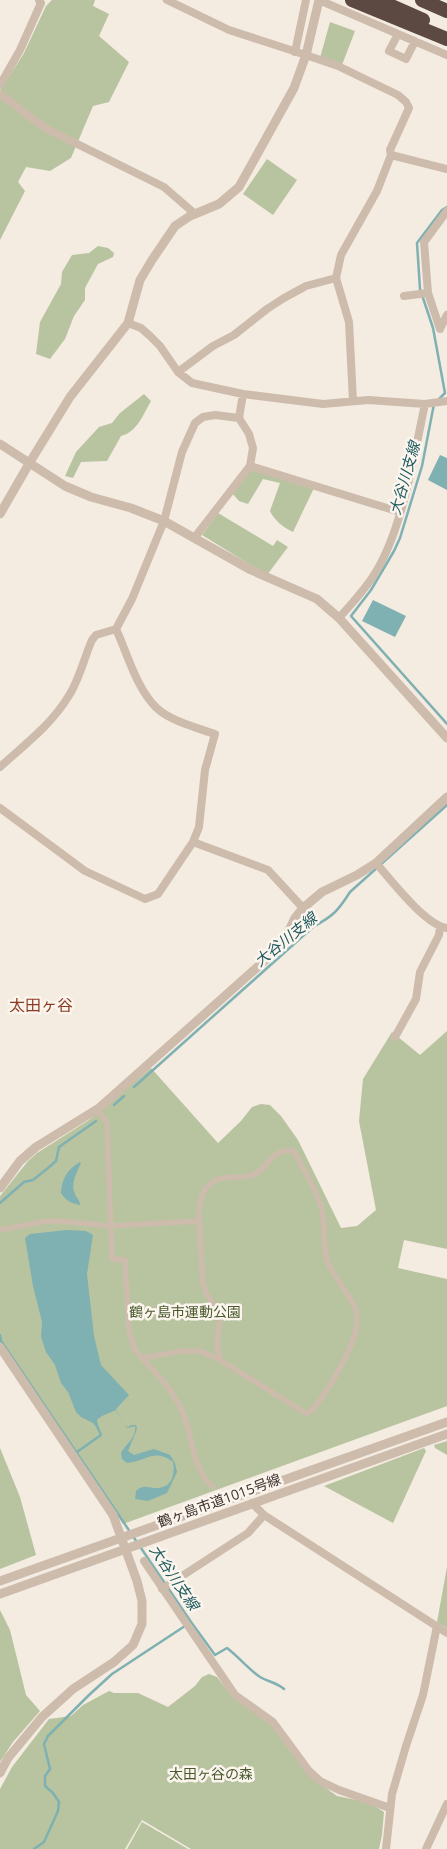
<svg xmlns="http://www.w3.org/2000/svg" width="447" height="1849" viewBox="0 0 447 1849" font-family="'Open Sans','Noto Sans JP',sans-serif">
  <rect width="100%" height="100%" fill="#f4ebe1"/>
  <path fill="#b8c4a0" d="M52,0H95L93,6L109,14L99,36L129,62L109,102L93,106L71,158L50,171L26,167L18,182L25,191L0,240V91L24,53L46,6Z
    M330,22L355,31L342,65L320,58Z
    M267,159L297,180L273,215L243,194Z
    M98,246L108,248L114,253L113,257L98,264L85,288V300L74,316L65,339L50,359L36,354L40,322L61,284L62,272L72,255L89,253Z
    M144,394L151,401C143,415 137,432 121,436L107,461L81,462L73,478L65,476L76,452L99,427L112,423L120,413Z
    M251,468L314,488L293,532C284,528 274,520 270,511L280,483L263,479L248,504L239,501L232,493Z
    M218,513L273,546L277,540L288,547L267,575L202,535Z
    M447,1031V1249L404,1240L398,1268L447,1279V1406L123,1524L0,1343V1196L28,1161L37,1153L89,1120L151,1068L218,1143L241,1121L252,1107L261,1104L270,1105L281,1116L298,1140L341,1228L357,1226L376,1210L359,1121L363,1079L392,1032L420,1055Z
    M447,1441V1455L435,1448L434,1445Z
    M0,1448L20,1497L36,1555L0,1569Z
    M424,1448L426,1451L393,1523L324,1486Z
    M447,1567V1628L437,1622Z
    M0,1610L10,1630L26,1695L40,1711L13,1742L0,1762Z
    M209,1674L217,1677L228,1691L239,1701L270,1721L315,1780L337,1796L366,1802L378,1808L384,1812L382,1835L379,1849H191L142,1820L125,1849H0V1789L12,1767L49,1719L71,1716L83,1705L109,1691L114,1693H138L168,1707L195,1686L202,1677Z
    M142,1822L188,1849H127Z"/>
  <path fill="#7fb0b2" d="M440,455L447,458V490L428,480Z
    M373,600L406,616L395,637L362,621Z
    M80,1162L81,1163C77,1172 70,1184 75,1194C77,1199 80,1200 80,1205C71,1203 66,1201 61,1193C62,1178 67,1170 80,1162Z
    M67,1230L86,1231L93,1235L87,1274L94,1336L101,1365L129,1395L116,1409L124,1425L128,1427L132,1425H136L137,1429L128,1451L134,1455L154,1449L170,1455L175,1463L177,1472L167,1493L148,1501L135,1499L136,1491C145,1483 149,1489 159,1488C173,1486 175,1473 173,1462C154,1448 147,1461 127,1463L122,1459L121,1453C126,1444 137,1437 135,1426L128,1428L124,1425L116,1410C110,1413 101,1415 97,1420L98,1425L96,1427L93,1423L81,1417L76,1412L68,1392L61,1383L55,1365L46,1352L41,1337L42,1322L33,1286L25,1238L30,1234Z"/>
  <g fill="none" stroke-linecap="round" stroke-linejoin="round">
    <path stroke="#7fb0b2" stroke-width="2.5" d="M438,400L445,393L433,328L420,289L417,243L442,210L447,207
      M434,404L422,466L400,538L394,551L371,590L351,616L447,724
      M134,1087L313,927C333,916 338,911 350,892L447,805
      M114,1105L124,1096
      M0,1203L24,1182L33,1180L48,1168L56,1161L59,1147L96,1121
      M0,1335L1,1341L191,1622L112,1674L89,1695L48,1736L44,1744L50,1769L45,1776V1786L53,1793L59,1802L58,1811L44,1842L34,1849
      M77,1452L101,1435L97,1426
      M191,1622L215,1655L227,1648C239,1657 248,1669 260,1677C268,1682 276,1682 284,1689"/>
    <path stroke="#cdbbac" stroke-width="5.5" d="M199,1221C198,1203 201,1183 222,1178C231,1176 243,1179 253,1175C270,1168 271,1147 294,1151C302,1168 316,1189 321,1206C326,1222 322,1239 326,1256C329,1272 347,1290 354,1306C358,1314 357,1331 353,1340C346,1359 323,1402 307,1414L220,1360
      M0,1230L47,1221L70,1222L111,1226L199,1221L203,1283L206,1293L218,1311L220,1319L217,1344L220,1360L200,1351H183L142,1358L135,1350L129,1331L125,1260L112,1259L107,1122L100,1114
      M142,1358C161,1378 171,1387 183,1413C193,1438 192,1469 213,1487"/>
    <path stroke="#cdbbac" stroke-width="8" d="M167,0L229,30L306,55L338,66L398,95L406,102L409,108L390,150L391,155L377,191L341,255L336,278L349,322L353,401
      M319,0L447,55
      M398,34L389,51L406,59L415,41
      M295,52L306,0
      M0,85L20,50L41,3L39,0
      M0,94L45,128L164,187L195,214
      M391,155L447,169
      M404,296L428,293
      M128,323L141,328L150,336L160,346L178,372L192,383L243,394L323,404L368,400L425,404L447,401
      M440,329L428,293L424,242L447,211
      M440,329L447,315
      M178,372L213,346L234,335L267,309L284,298L306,286L336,278
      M250,466L400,512
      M195,537L250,466L253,448L249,434L239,418L243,394
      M339,618C352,603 367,588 377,570C403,526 414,455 425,404
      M0,767C24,745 51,725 68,697C79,681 84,658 92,640L96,635L116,629
      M0,808L85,871L145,899L158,894L193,842L199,827L205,770L215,734C195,727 165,720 152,703C135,683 127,653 116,629L132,599L164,521L182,452L195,423L203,417L215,415L239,418
      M193,842L268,870L303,908
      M376,863C391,880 425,925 447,928
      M395,1037L416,999L420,972L439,935L440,927
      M264,1515L447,1633
      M144,1561L235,1695L273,1722L309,1771L320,1781L339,1790L390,1808
      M162,1589L248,1533L264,1515L252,1503
      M386,1849L392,1794L406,1746L423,1695L437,1626
      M426,1849L447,1804"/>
    <path stroke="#cdbbac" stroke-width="9" d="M0,444L65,486L91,497L131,508L164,521L251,570L317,599L339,618L447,738
      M0,514L30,462L70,397L128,323L140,280L152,260L175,226L190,216L219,204L239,187L294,88L306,55L319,0
      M0,1188L20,1161L36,1147L99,1108L271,955L287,935L295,918L303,908L322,892L357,875L376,863L447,797
      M0,1347L113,1515L137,1581L142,1601V1624L133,1645L114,1662L73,1689L42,1717L8,1758L0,1773
      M0,1581L447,1422
      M0,1594L447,1434"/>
    <path stroke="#5c4a42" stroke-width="14" d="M352,0L447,39
      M378,0L423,20
      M422,0L447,11"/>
  </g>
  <g text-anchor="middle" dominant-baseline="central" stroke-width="5" stroke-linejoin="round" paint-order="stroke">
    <g font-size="14" fill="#4a5a2e" stroke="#fbf5ee">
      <text x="185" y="1311">鶴ヶ島市運動公園</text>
      <text x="211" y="1773">太田ヶ谷の森</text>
    </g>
    <g font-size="14" fill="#3b302b" stroke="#fbf5ee">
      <text transform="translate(219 1500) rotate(-20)">鶴ヶ島市道1015号線</text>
    </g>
    <g font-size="15" font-style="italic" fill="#1f5a5e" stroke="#fbf5ee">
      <text transform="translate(404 478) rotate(-74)">大谷川支線</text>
      <text transform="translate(285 939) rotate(-39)">大谷川支線</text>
      <text transform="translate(175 1577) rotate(56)">大谷川支線</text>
    </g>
    <g font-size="16" fill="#8c3b22" stroke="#fbf5ee">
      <text x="41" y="1005">太田ヶ谷</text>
    </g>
  </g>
</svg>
